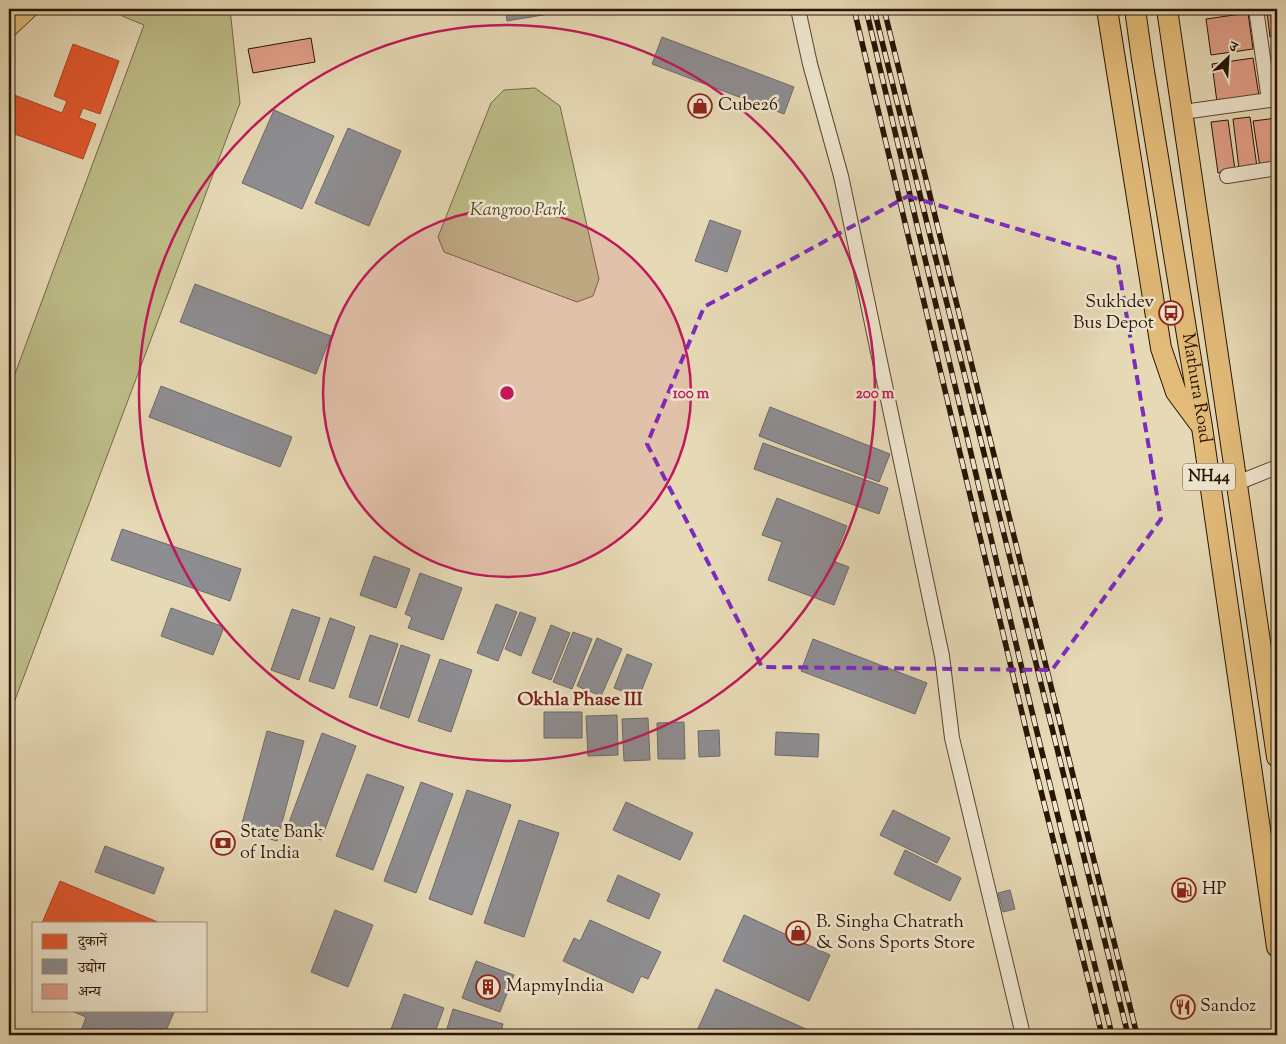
<svg xmlns="http://www.w3.org/2000/svg" width="1286" height="1044" viewBox="0 0 1286 1044" font-family="'Sorts Mill Goudy','Noto Serif Devanagari',serif">
  <rect width="100%" height="100%" fill="#e6d9b5"/>
  <filter id="stains"><feTurbulence type="fractalNoise" baseFrequency=".004" numOctaves="4"/><feColorMatrix values="0 0 0 0 .2 0 0 0 0 .09 0 0 0 0 .02 0 0 0 .5 -.17"/></filter>
  <radialGradient id="worn" r=".72"><stop offset=".6" stop-color="#630" stop-opacity="0"/><stop offset="1" stop-color="#630" stop-opacity=".3"/></radialGradient>
  <path fill="#bdbc88" stroke="#736846" d="M124,9H230L240,103L9,716V390L144,25L122,16Z
    M535,88L560,106L599,279L593,296L577,302L444,252L438,237L491,103L504,90Z"/>
  <path fill="#e4572e" stroke="#ac4321" d="M73,44L119,61L100,114L83,108L79,118L96,124L83,159L9,132V93L62,113L67,101L54,96Z
    M60,881L160,923H42Z"/>
  <path fill="#8d8d92" stroke="#6f6967" d="M505,9H548L549,14L507,21Z
    M662,37L794,87L784,114L652,64Z
    M274,110L334,136L302,209L242,183Z
    M348,128L401,151L369,226L315,203Z
    M710,220L741,231L727,272L695,261Z
    M195,284L331,336L316,374L180,322Z
    M161,386L292,437L280,467L149,417Z
    M770,407L890,454L879,482L759,436Z
    M763,443L888,488L879,514L754,469Z
    M777,498L847,526L833,561L849,567L834,605L768,580L782,542L762,535Z
    M122,529L241,569L230,601L111,560Z
    M374,556L410,569L396,608L360,595Z
    M420,573L462,588L443,640L408,628L412,617L405,614Z
    M496,604L517,612L498,661L477,653Z
    M171,608L224,627L213,655L161,636Z
    M292,609L320,618L299,680L271,670Z
    M520,612L536,618L521,656L505,649Z
    M330,618L355,627L334,689L309,681Z
    M551,625L570,633L551,680L532,673Z
    M573,632L592,639L572,689L553,682Z
    M370,635L398,644L377,706L349,697Z
    M597,638L622,649L601,696L577,686Z
    M813,639L927,683L915,714L801,671Z
    M401,645L430,655L409,718L380,708Z
    M627,654L652,664L639,697L614,688Z
    M440,659L472,670L451,732L418,721Z
    M544,712H582V738H544Z
    M617,715L618,755L588,756L586,716Z
    M648,718L650,760L624,761L622,719Z
    M684,722L685,759H658L657,723Z
    M719,730L720,756L699,757L698,731Z
    M267,731L304,741L277,841L240,831Z
    M776,732L819,734L818,757L775,755Z
    M322,733L356,746L321,840L287,828Z
    M367,774L404,787L373,870L336,856Z
    M421,782L453,794L416,893L384,881Z
    M467,790L511,805L472,915L429,899Z
    M626,802L693,833L680,860L613,830Z
    M893,810L950,838L937,863L880,835Z
    M519,820L559,833L524,937L484,923Z
    M105,846L164,868L154,894L95,872Z
    M905,850L961,878L950,901L894,874Z
    M618,875L660,894L649,919L607,901Z
    M1010,890L1015,909L1003,912L998,893Z
    M335,910L373,925L348,987L311,972Z
    M744,915L830,955L809,1001L723,961Z
    M590,920L661,952L648,979L641,976L633,993L563,961L574,938L580,941Z
    M476,961L514,975L500,1012L462,998Z
    M716,989L815,1033L813,1035H695Z
    M404,994L444,1008L434,1035H400L390,1032Z
    M453,1009L503,1024L500,1035H445Z
    M69,1010H175L164,1035H93L81,1031L86,1017Z"/>
  <path fill="#e19f88" stroke="#291404" d="M1277,11V36L1270,37L1267,12Z
    M1248,13L1253,49L1211,55L1206,19Z
    M311,38L315,62L253,73L248,49Z
    M1253,58L1259,96L1217,102L1212,64Z
    M1277,64V89H1274L1271,65Z
    M1250,117L1257,167L1239,169L1233,119Z
    M1277,118V164L1260,167L1253,121Z
    M1228,120L1235,170L1218,173L1211,122Z"/>
  <g fill="none" stroke-linecap="round" stroke-linejoin="round">
    <g stroke="#584530" stroke-width="16">
      <path id="minor" d="M798,9L810,64L841,176L942,656L952,738L1023,1035
        M1256,9L1269,100
        M1183,112L1277,99
        M1227,176L1277,168
        M1237,483L1277,467"/>
    </g>
    <g stroke="#291404" stroke-width="19">
      <path id="major" d="M9,28L29,9"/>
    </g>
    <g stroke="#291404" stroke-width="22">
      <g id="highway">
        <path d="M1107,9L1161,348L1176,392L1199,423"/>
        <path id="s1" d="M1135,9L1142,59L1202,427L1277,947"/>
        <path d="M1167,9L1277,757"/>
      </g>
    </g>
    <use href="#minor" stroke="#efe6cf" stroke-width="14"/>
    <use href="#major" stroke="#e3bc7a" stroke-width="18"/>
    <use href="#highway" stroke="#e3bc7a" stroke-width="20"/>
    <g stroke="#291404" stroke-width="5.5">
      <path id="rail" d="M854,9L1033,759L1102,1035
        M866,9L1034,720L1112,1035
        M874,9L1128,1035
        M884,9L1137,1035"/>
    </g>
    <use href="#rail" stroke="#efe6cf" stroke-width="4" stroke-dasharray="11" stroke-linecap="butt"/>
  </g>
  <path fill="none" stroke="#7b2cbf" stroke-width="4" stroke-dasharray="10 6" stroke-linejoin="round" d="M908,196L1117,259L1161,519L1052,670L762,667L647,444L704,307Z"/>
  <circle cx="507" cy="393" r="184" fill="#c2185b" fill-opacity=".12"/>
  <g fill="none" stroke="#c2185b" stroke-width="2.5">
    <circle cx="507" cy="393" r="184"/>
    <circle cx="507" cy="393" r="368"/>
  </g>
  <defs>
    <g id="shop-ring" transform="scale(1.25)"><circle r="9.5" fill="#efe6cf" stroke="#8f2418" stroke-width="1.5"/><path d="M-5-2.5h2.3a2.7 3.5 0 0 1 5.4 0H5L5.5 6h-11ZM-1.5-2.5h3a1.5 2.3 0 0 0-3 0Z" fill="#8f2418"/></g>
    <g id="bus-ring" transform="scale(1.25)"><circle r="9.5" fill="#efe6cf" stroke="#8f2418" stroke-width="1.5"/><path d="M-5-6H5V4H4V6H2V4H-2V6H-4V4H-5ZM-3.5-4V0h7V-4ZM-3.5 1.2v1.5H-2V1.2ZM2 1.2v1.5H3.5V1.2Z" fill="#8f2418"/></g>
    <g id="bank-ring" transform="scale(1.25)"><circle r="9.5" fill="#efe6cf" stroke="#8f2418" stroke-width="1.5"/><path d="M-6-4H6V4H-6ZM0-2.3a2.3 2.3 0 1 0 0 4.6a2.3 2.3 0 1 0 0-4.6Z" fill="#8f2418"/></g>
    <g id="fuel-ring" transform="scale(1.25)"><circle r="9.5" fill="#efe6cf" stroke="#8f2418" stroke-width="1.5"/><path d="M-5.5-6h7V0h2V4h1.3V-2.5L3-4.5l.8-.8L6-3V5H2.5V1h-1V6h-7ZM-4.2-4.7v3.2H.2V-4.7Z" fill="#8f2418"/></g>
    <g id="building-ring" transform="scale(1.25)"><circle r="9.5" fill="#efe6cf" stroke="#8f2418" stroke-width="1.5"/><path d="M-4-6H4V6H1V3H-1V6H-4ZM-2.5-4.3h1.7v1.8h-1.7ZM.8-4.3h1.7v1.8H.8ZM-2.5-1h1.7V.8h-1.7ZM.8-1h1.7V.8H.8Z" fill="#8f2418"/></g>
    <g id="restaurant-ring" transform="scale(1.25)"><circle r="9.5" fill="#efe6cf" stroke="#8f2418" stroke-width="1.5"/><path d="M-5-6h1v4h1v-4h1v4h1v-4h1v5L-1.5 .5V6h-2V.5L-5-1ZM5-6V6H3V1.5H1.5Q1.5-4 5-6Z" fill="#8f2418"/></g>
  </defs>
  <g fill-rule="evenodd">
    <use href="#shop-ring" x="700" y="106"/>
    <use href="#bus-ring" x="1171" y="313"/>
    <use href="#bank-ring" x="223" y="843"/>
    <use href="#fuel-ring" x="1184" y="890"/>
    <use href="#shop-ring" x="798" y="933"/>
    <use href="#building-ring" x="488" y="987"/>
    <use href="#restaurant-ring" x="1183" y="1007"/>
  </g>
  <g text-anchor="middle" dominant-baseline="central" stroke-width="5" stroke-linejoin="round" paint-order="stroke">
    <rect fill="#efe6cf" stroke="#645341" stroke-width="1" x="1183" y="463.5" width="52" height="27" rx="4"/>
    <g font-size="16" font-weight="bold" fill="#291404">
      <text x="1209" y="477">NH44</text>
    </g>
    <g font-size="18" fill="#291404" stroke="#efe6cf" text-anchor="start">
      <text x="718" y="106">Cube26</text>
      <text x="1154" y="303" text-anchor="end">Sukhdev<tspan x="1154" dy="21">Bus Depot</tspan></text>
      <text x="240" y="833">State Bank<tspan x="240" dy="21">of India</tspan></text>
      <text x="1202" y="890">HP</text>
      <text x="816" y="923">B. Singha Chatrath<tspan x="816" dy="21">&amp; Sons Sports Store</tspan></text>
      <text x="506" y="987">MapmyIndia</text>
      <text x="1200" y="1007">Sandoz</text>
    </g>
    <g font-size="18" font-style="italic" fill="#55462c" stroke="#efe6cf">
      <text x="518" y="211">Kangroo Park</text>
    </g>
    <g font-size="18" fill="#291404" stroke="#efe6cf">
      <text stroke="none"><textPath href="#s1" startOffset="384">Mathura Road</textPath></text>
    </g>
    <g font-size="19" font-weight="bold" fill="#7a1f14" stroke="#efe6cf">
      <text x="580" y="700">Okhla Phase III</text>
    </g>
  </g>
  <circle cx="507" cy="393" r="8" fill="#c2185b" stroke="#efe6cf" stroke-width="2.5"/>
  <g font-size="15" text-anchor="middle" font-weight="bold" fill="#c2185b" stroke="#efe6cf" stroke-width="5" stroke-linejoin="round" paint-order="stroke">
    <text x="691" y="398">100 m</text>
    <text x="875" y="398">200 m</text>
  </g>
  <rect width="1286" height="1044" fill="none" stroke="#e6d9b5" stroke-width="30"/>
  <rect x="10" y="10" width="1266" height="1024" fill="none" stroke="#291404" stroke-width="2.5"/>
  <rect x="15" y="15" width="1256" height="1014" fill="none" stroke="#291404"/>
  <rect x="32" y="922" width="175" height="90" fill="#efe6cf" stroke="#a0927e"/>
  <rect x="42" y="934" width="25" height="15" fill="#e4572e" stroke="#a0927e"/>
  <text x="78" y="946" font-size="15" fill="#291404">दुकानें</text>
  <rect x="42" y="959" width="25" height="15" fill="#8d8d92" stroke="#a0927e"/>
  <text x="78" y="972" font-size="15" fill="#291404">उद्योग</text>
  <rect x="42" y="984" width="25" height="15" fill="#e19f88" stroke="#a0927e"/>
  <text x="78" y="996" font-size="15" fill="#291404">अन्य</text>
  <g transform="translate(1228 58) rotate(25)" stroke="#efe6cf" stroke-width="4" paint-order="stroke">
  <path d="M0-4L9 19L0 12L-9 19Z" fill="#291404"/>
  <text y="-8" font-size="14" font-weight="bold" text-anchor="middle" fill="#291404">उ</text>
  </g>
  <rect width="100%" height="100%" filter="url(#stains)"/>
  <rect width="100%" height="100%" fill="url(#worn)"/>
</svg>
